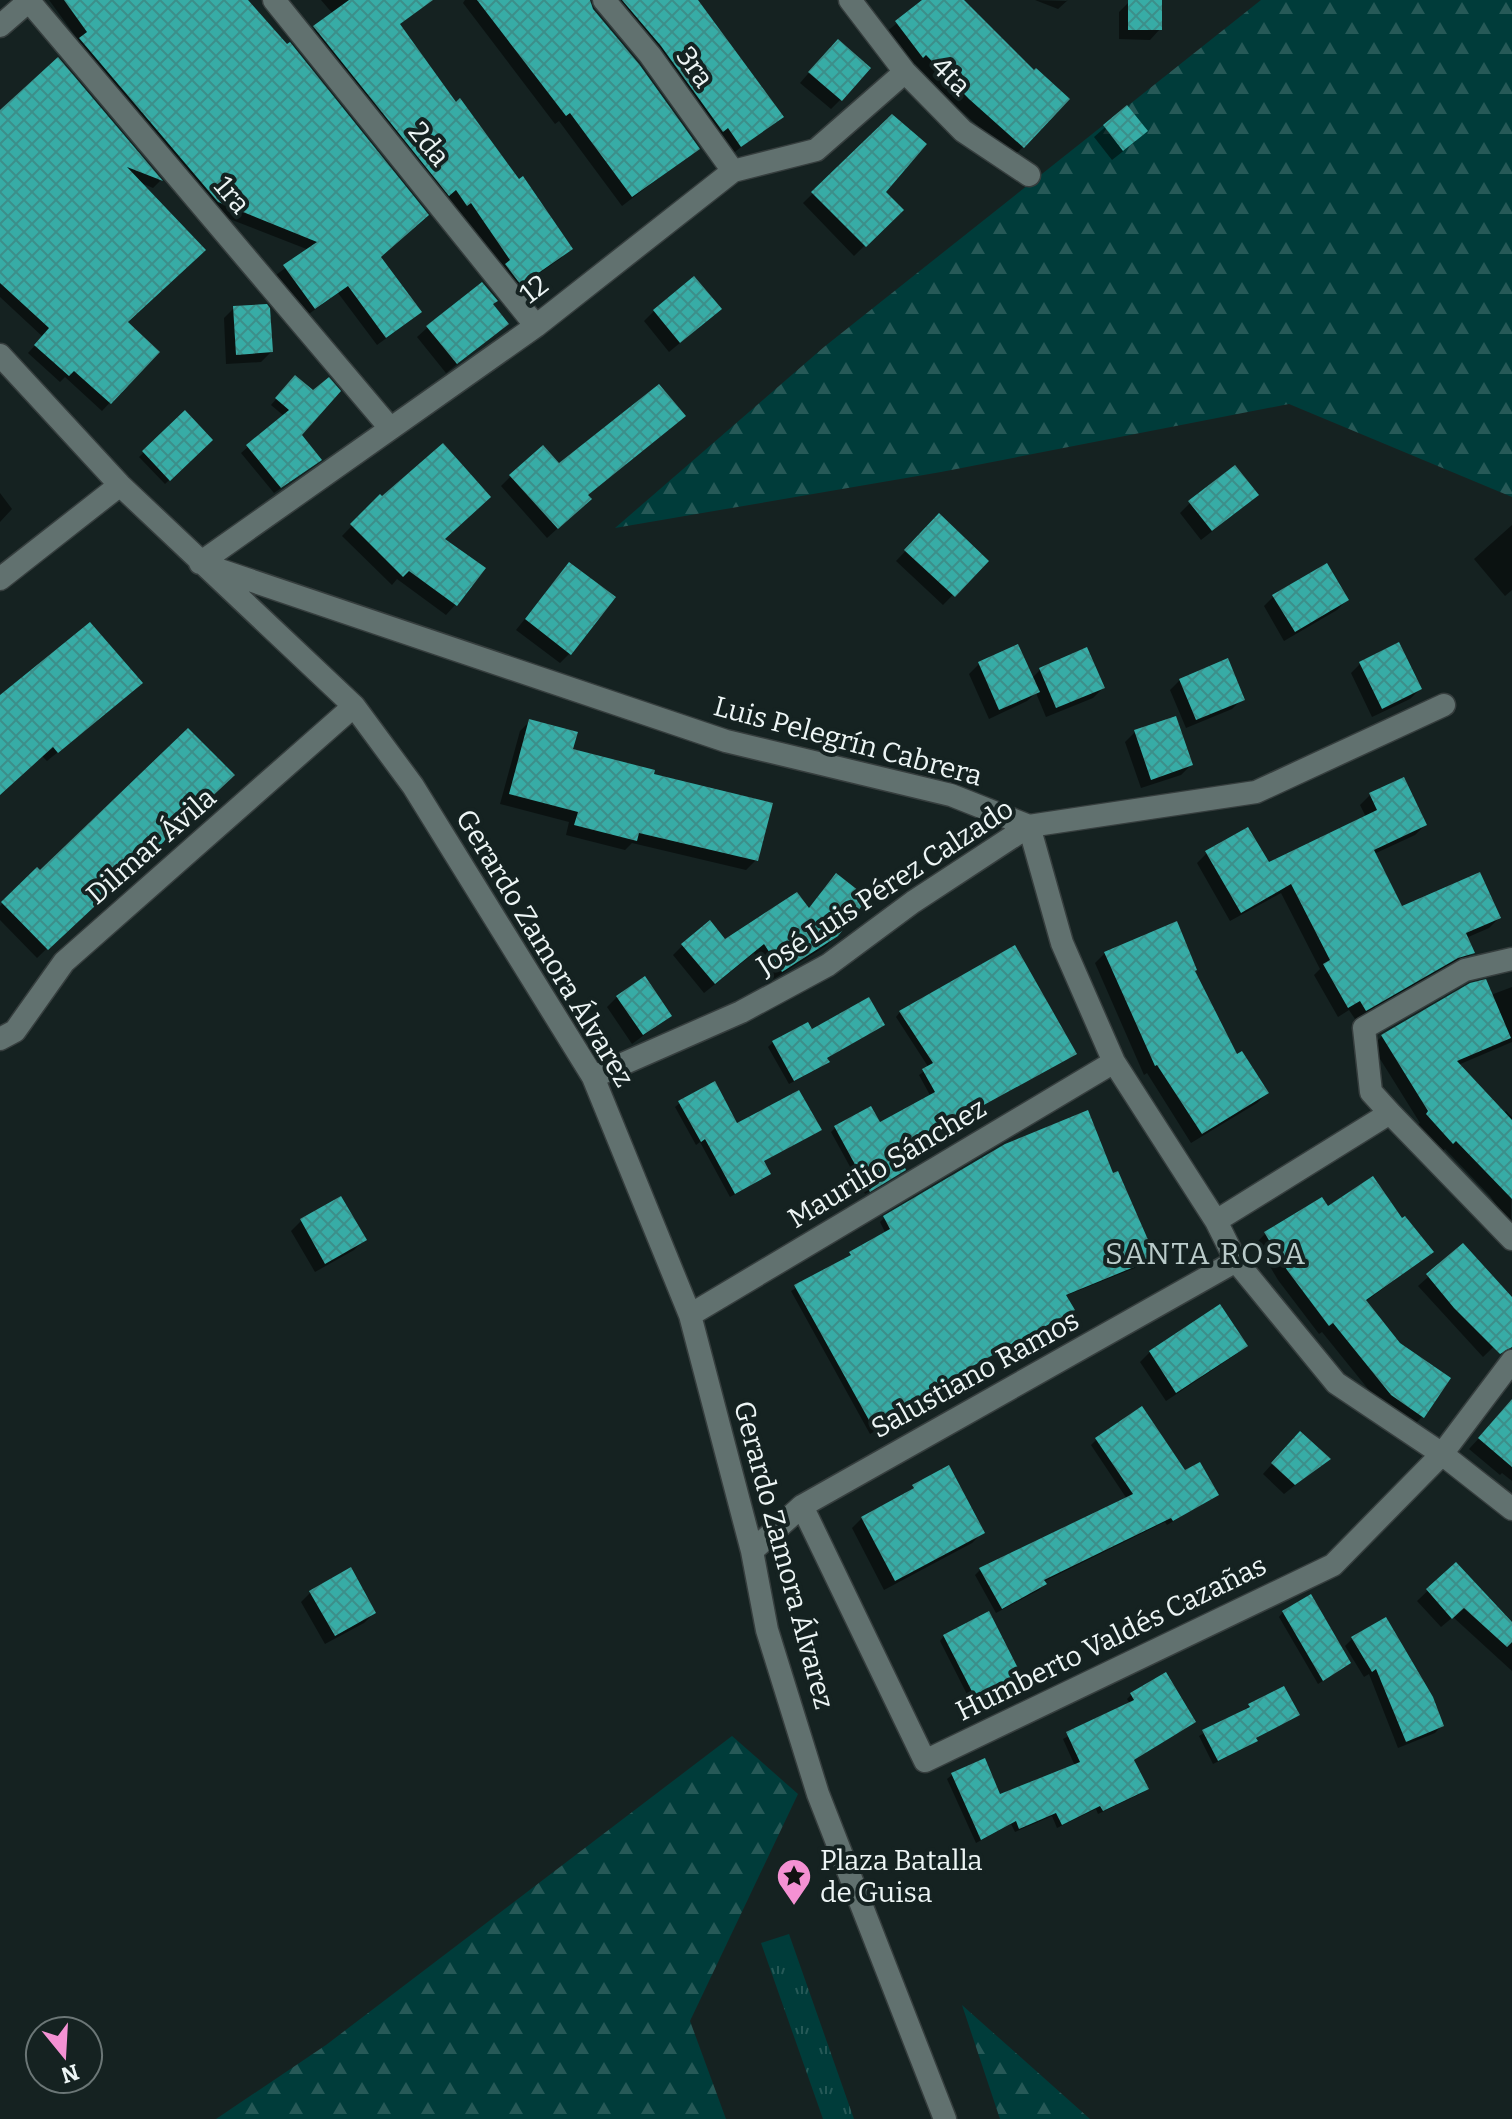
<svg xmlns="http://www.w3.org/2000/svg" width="1512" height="2119" viewBox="0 0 1512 2119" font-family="Bitter,serif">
  <defs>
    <pattern id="grass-tufts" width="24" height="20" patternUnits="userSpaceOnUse" patternTransform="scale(2)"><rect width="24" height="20" fill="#003c3a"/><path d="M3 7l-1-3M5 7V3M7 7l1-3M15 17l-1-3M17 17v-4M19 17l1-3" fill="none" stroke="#265957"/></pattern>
    <pattern id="forest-firs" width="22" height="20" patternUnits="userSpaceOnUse" patternTransform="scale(2)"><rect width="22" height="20" fill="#003c3a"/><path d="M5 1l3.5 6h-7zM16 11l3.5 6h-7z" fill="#265957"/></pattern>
    <pattern id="building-cross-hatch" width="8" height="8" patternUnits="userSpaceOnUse" patternTransform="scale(2)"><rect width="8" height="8" fill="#37aca6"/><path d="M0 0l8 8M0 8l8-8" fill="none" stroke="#3c8f8a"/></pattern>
  </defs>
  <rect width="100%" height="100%" fill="#152221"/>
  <path fill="url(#grass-tufts)" d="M789,1934L854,2119H823L761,1943Z"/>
  <path fill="url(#forest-firs)" d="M1261,0H1512V497L1289,404L941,472L615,528L824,347Z
    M732,1736L798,1794L690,2021L726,2119H216L326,2045Z
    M962,2005L1090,2119H1000Z"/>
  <path fill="#0007" d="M49,0H245L411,320L377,345L338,293L306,316L276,275L309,250L209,211L72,48L79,41Z
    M321,0H404L413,12L398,25L455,104L570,249L560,259L510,293L494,259L460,212L456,214L304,37L333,14Z
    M465,0H589L591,10L697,149L622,206L559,121L555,124L463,3Z
    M604,0H664L781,116L731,155Z
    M926,0H958L1023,147L1013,157L959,109L915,64L912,66L886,32Z
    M1035,0L1066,1L1068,0L1058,9Z
    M1129,2L1160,29L1150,40L1119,39V12Z
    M828,51L841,99L831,109L800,83Z
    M58,60L160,181L153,188L139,182L125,323L157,352L102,411L65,377L60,382L28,353L43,337L0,297V113Z
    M1127,108L1136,141L1112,160L1094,137Z
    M892,116L883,192L901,210L854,256L803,203Z
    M491,305L496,333L446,373L417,337L427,328Z
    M234,308L271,352L261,362L226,364L224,318Z
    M654,311L709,319L669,352L644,321Z
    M289,384L300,435L313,466L274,493L241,453L284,416L271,405Z
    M185,413L211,440L165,484L139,457Z
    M684,416L586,496L579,509L547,538L501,486L511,476L559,466Z
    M0,493L12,509L0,522Z
    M380,497L442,539L455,605L446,615L397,579L392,585L342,536Z
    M1190,503L1247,504L1201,540L1180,513Z
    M939,516L986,561L943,605L896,561Z
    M1512,525V590L1505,596L1474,559Z
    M569,564L570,653L560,663L516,630Z
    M1274,596L1347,600L1337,610L1284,641L1264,606Z
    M1361,663L1420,689L1410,699L1372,717L1351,673Z
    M979,664L1031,679L1040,670L1103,688L1093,698L1046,717L1036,693L1027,701L989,719L969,674Z
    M1180,680L1242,699L1232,709L1186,728L1170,690Z
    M130,693L47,761L42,756L0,794V697Z
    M530,721L571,750L652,776L756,860L746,870L632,843L625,850L566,835L569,822L500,804L520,731Z
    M1135,732L1191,765L1181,775L1141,788L1125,742Z
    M1370,795L1425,825L1415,835L1374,854L1401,908L1499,918L1489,928L1466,938L1472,953L1462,963L1446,967L1355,1019L1349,1010L1338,1017L1314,975L1320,969L1281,893L1230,921L1197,863L1207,853L1268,865L1366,817L1360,805Z
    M186,817L96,906L94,903L37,958L0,920V906L37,870L40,873Z
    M826,886L837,935L826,946L772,980L754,953L704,993L673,955L683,945L725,942L797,925Z
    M1105,953L1193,971L1237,1057L1267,1093L1257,1103L1191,1143L1147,1073L1144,1075L1095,963Z
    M1512,987V1042L1458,1065L1503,1114L1506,1111L1512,1117L1511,1226L1490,1196L1445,1149L1442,1152L1417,1125L1420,1123L1372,1046L1382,1036Z
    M617,997L670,1016L632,1044L607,1007Z
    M900,1012L1074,1054L896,1153L899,1174L865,1194L831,1132L835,1128L879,1124L931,1097L919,1075L929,1068L896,1017Z
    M882,1025L826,1059L827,1062L823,1066L789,1084L768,1047L773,1042L811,1032Z
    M680,1103L737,1126L819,1130L762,1162L764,1178L730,1197L700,1142L696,1145L675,1107Z
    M1112,1176L1154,1258L1150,1262L1065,1296L1072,1310L1068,1314L958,1374L957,1384L870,1434L791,1291L886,1234L880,1222L884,1218Z
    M1327,1209L1401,1221L1432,1252L1365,1302L1422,1417L1412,1427L1381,1405L1322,1332L1319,1334L1278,1280L1256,1243L1266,1233Z
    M301,1221L364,1240L354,1250L315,1272L291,1231Z
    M1463,1246L1512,1300V1329L1483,1357L1418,1286Z
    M1245,1345L1235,1355L1166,1401L1140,1362L1150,1352Z
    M1512,1422V1481L1502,1473L1500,1475L1469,1449L1491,1425Z
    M1096,1440L1184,1473L1216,1495L1167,1525L1165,1522L1043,1582L1044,1584L1039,1590L996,1613L975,1575L981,1569L1127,1499L1091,1445Z
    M1290,1444L1328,1459L1284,1494L1263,1474Z
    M948,1468L982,1533L972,1543L884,1590L852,1528L862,1518Z
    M1456,1564L1510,1622L1512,1620V1671L1453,1617L1441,1627L1417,1601Z
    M311,1592L374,1613L364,1623L325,1644L301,1602Z
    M1283,1612L1344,1667L1318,1684L1279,1617Z
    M944,1636L1023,1683L975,1710L940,1641Z
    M1352,1639L1442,1725L1435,1733L1398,1748L1369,1674L1364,1677L1345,1646Z
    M1165,1675L1194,1722L1133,1761L1146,1789L1142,1793L1098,1814L1096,1809L1057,1828L1052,1816L1015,1832L1011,1824L976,1843L947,1779L952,1775L999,1796L1075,1766L1063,1739L1130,1704L1127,1699L1131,1695Z
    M1250,1706L1297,1715L1255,1739L1251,1745L1213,1764L1199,1736Z"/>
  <path fill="url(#building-cross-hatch)" d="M64,0H248L287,44L290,42L429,215L381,257L422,312L386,338L348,286L315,309L283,265L317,242L218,202L79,38L87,32Z
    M349,0H433L400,24L456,102L460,98L519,179L523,176L573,249L521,285L505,264L510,260L471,203L467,206L456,190L449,196L313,26Z
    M477,0H590L593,9L639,64L700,149L632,197L570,113L566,116Z
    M622,0H698L784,117L741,147L728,128L723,132L661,46Z
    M922,0H964L1034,70L1036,68L1070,99L1024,148L969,99L926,55L923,58L895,21Z
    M1128,0H1162V30H1128Z
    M838,39L871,68L842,101L808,72Z
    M58,57L163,181L127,167L206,250L128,322L160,352L111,404L74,371L69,376L34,345L49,328L0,283V110Z
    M1127,105L1148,131L1123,151L1103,125Z
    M892,114L927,144L886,192L904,210L866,247L811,192Z
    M694,276L722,309L680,343L653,310Z
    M482,282L498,301L493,304L509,324L457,364L426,326Z
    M267,304L270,308L273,352L236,355L233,306Z
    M295,375L313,390L329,377L341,391L302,435L322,460L281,488L246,445L289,410L275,398Z
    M659,384L686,416L588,495L592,499L558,529L509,475L543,445L559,463Z
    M185,410L213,440L170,481L142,451Z
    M443,443L491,497L445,539L486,568L457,606L409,571L403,577L350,524L380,494L382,496Z
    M1235,465L1259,495L1212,531L1188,501Z
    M939,513L989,561L955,597L904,550Z
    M569,562L616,597L571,655L525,619Z
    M1327,563L1349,600L1295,632L1272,595Z
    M90,622L143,683L58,753L53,747L0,795V695Z
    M1399,642L1422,689L1382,709L1359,662Z
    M1018,644L1040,692L999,710L978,662Z
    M1087,647L1105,688L1056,708L1039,668Z
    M1228,658L1245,700L1196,720L1179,679Z
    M1176,716L1193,765L1151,780L1134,730Z
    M529,719L578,732L573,749L655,770L654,774L773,803L758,861L639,833L637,841L574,825L578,812L509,794Z
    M188,728L235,775L48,950L1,902L37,867L40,870Z
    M1404,777L1427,825L1374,850L1402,906L1480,872L1501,918L1466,933L1475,953L1458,958L1366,1011L1360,1001L1348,1008L1323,964L1330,960L1291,884L1241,913L1205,851L1248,827L1269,862L1377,810L1369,793Z
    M836,873L868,898L838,936L782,972L764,944L715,984L681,944L710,920L725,939L797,892L809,908Z
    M1177,921L1197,970L1195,971L1237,1054L1242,1051L1269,1093L1202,1134L1157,1065L1155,1066L1104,952Z
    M1015,945L1077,1054L898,1152L906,1170L870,1192L834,1126L871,1106L880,1122L935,1092L922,1069L933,1063L899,1011Z
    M645,976L672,1016L643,1035L616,996Z
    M1486,979L1511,1038L1457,1061L1512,1120V1199L1456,1141L1453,1144L1426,1114L1428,1111L1381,1035L1470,983Z
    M869,997L885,1025L827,1058L830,1062L794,1081L772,1041L808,1022L812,1029Z
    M715,1081L737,1123L799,1090L822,1130L764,1161L771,1174L735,1194L705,1139L701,1142L678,1101Z
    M1088,1110L1113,1173L1118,1171L1156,1258L1066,1295L1075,1310L960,1373L964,1380L875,1431L794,1285L851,1255L849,1252L890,1229L883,1216L1005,1144Z
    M1373,1176L1402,1218L1405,1216L1434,1252L1366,1300L1400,1343L1451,1378L1424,1418L1391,1395L1333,1323L1329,1326L1287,1270L1264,1232L1322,1197L1328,1206Z
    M341,1196L367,1240L325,1264L300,1219Z
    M1463,1243L1512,1297V1347L1500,1354L1454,1308L1426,1274Z
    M1220,1304L1248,1346L1176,1393L1149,1351Z
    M1512,1399V1467L1478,1438Z
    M1142,1406L1185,1470L1200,1462L1219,1495L1173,1521L1171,1518L1044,1580L1047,1584L1002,1609L979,1568L1133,1494L1095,1438Z
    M1300,1431L1331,1459L1295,1485L1271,1463Z
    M949,1465L985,1533L895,1581L861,1517L914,1488L912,1485Z
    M1456,1562L1512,1622V1642L1507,1647L1464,1608L1452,1619L1426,1589Z
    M351,1567L376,1613L335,1636L309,1591Z
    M1311,1594L1351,1663L1323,1681L1282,1611Z
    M989,1611L1026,1684L980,1707L943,1635Z
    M1386,1617L1433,1697L1444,1726L1406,1742L1376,1669L1372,1672L1351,1637Z
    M1166,1672L1196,1722L1134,1760L1149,1789L1103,1811L1100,1806L1062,1825L1056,1813L1019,1829L1016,1821L981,1840L951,1773L985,1758L1000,1794L1080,1762L1066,1732L1134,1700L1130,1693Z
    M1284,1686L1300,1715L1256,1738L1258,1741L1218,1761L1202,1730L1250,1707L1248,1704Z"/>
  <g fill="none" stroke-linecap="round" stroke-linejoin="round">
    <g stroke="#363e3e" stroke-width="25">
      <path id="minor" d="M28,0L390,428
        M274,0L536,326
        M604,0L650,55L733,171
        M850,0L905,72L963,131L1029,175
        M0,26L30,0
        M0,355L120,485L354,706L413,786L593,1077L690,1315L752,1551L767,1630L818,1794L945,2119
        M200,563L536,326L733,171L816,150L905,72
        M208,566L726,741L951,795L1029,826L1062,943L1114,1062L1216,1221L1236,1261L1336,1383L1442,1454L1512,1509
        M0,579L120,485
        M0,1039L15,1031L64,962L354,706
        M593,1077L741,1012L828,965L913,902L1029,826L1256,792L1444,705
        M1390,1113L1512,1239
        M1216,1221L1390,1113L1371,1092L1364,1028L1465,970L1512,959
        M690,1315L1114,1062
        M802,1506L925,1761L1333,1565L1442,1454L1512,1361
        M752,1551L802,1506L1236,1261"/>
    </g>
    <use href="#minor" stroke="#61716f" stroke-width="22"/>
  </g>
  <defs>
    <g id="sight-pin" transform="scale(1.8)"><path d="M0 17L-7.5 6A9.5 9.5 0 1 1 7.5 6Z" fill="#f491d3" stroke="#152221"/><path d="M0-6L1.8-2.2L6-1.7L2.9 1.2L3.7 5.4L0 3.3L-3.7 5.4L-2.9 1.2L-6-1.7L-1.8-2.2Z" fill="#111"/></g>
  </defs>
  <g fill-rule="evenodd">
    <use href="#sight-pin" x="794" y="1876"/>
  </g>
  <g text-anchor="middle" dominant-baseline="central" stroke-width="8" stroke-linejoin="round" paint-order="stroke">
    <g font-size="28" fill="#edf5f5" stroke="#152221">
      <text transform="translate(695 67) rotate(55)">3ra</text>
      <text transform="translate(951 76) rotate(45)">4ta</text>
      <text transform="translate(429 144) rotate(51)">2da</text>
      <text transform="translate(232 195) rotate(50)">1ra</text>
      <text transform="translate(534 289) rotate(-38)">12</text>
      <text transform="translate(848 741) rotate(15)">Luis Pelegrín Cabrera</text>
      <text transform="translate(151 846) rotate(-41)">Dilmar Ávila</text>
      <text transform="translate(885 887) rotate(-33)">José Luis Pérez Calzado</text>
      <text transform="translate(545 948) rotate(59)">Gerardo Zamora Álvarez</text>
      <text transform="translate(887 1163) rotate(-31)">Maurilio Sánchez</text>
      <text transform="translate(975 1374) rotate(-29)">Salustiano Ramos</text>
      <text transform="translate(784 1555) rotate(75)">Gerardo Zamora Álvarez</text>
      <text transform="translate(1111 1638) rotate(-26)">Humberto Valdés Cazañas</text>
    </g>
    <g font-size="28" fill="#edf5f5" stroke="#152221" text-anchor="start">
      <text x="820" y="1860">Plaza Batalla<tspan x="820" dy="32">de Guisa</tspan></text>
    </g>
    <g font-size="30" letter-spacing="2" fill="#bacbca" stroke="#152221">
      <text x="1206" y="1254">SANTA ROSA</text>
    </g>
  </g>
  <g transform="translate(64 2055) rotate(162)"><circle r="38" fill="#152221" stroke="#6b7676" stroke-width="2"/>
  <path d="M0-6L14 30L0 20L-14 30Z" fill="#f491d3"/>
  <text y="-12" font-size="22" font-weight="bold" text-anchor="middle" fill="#edf5f5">N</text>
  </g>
</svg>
